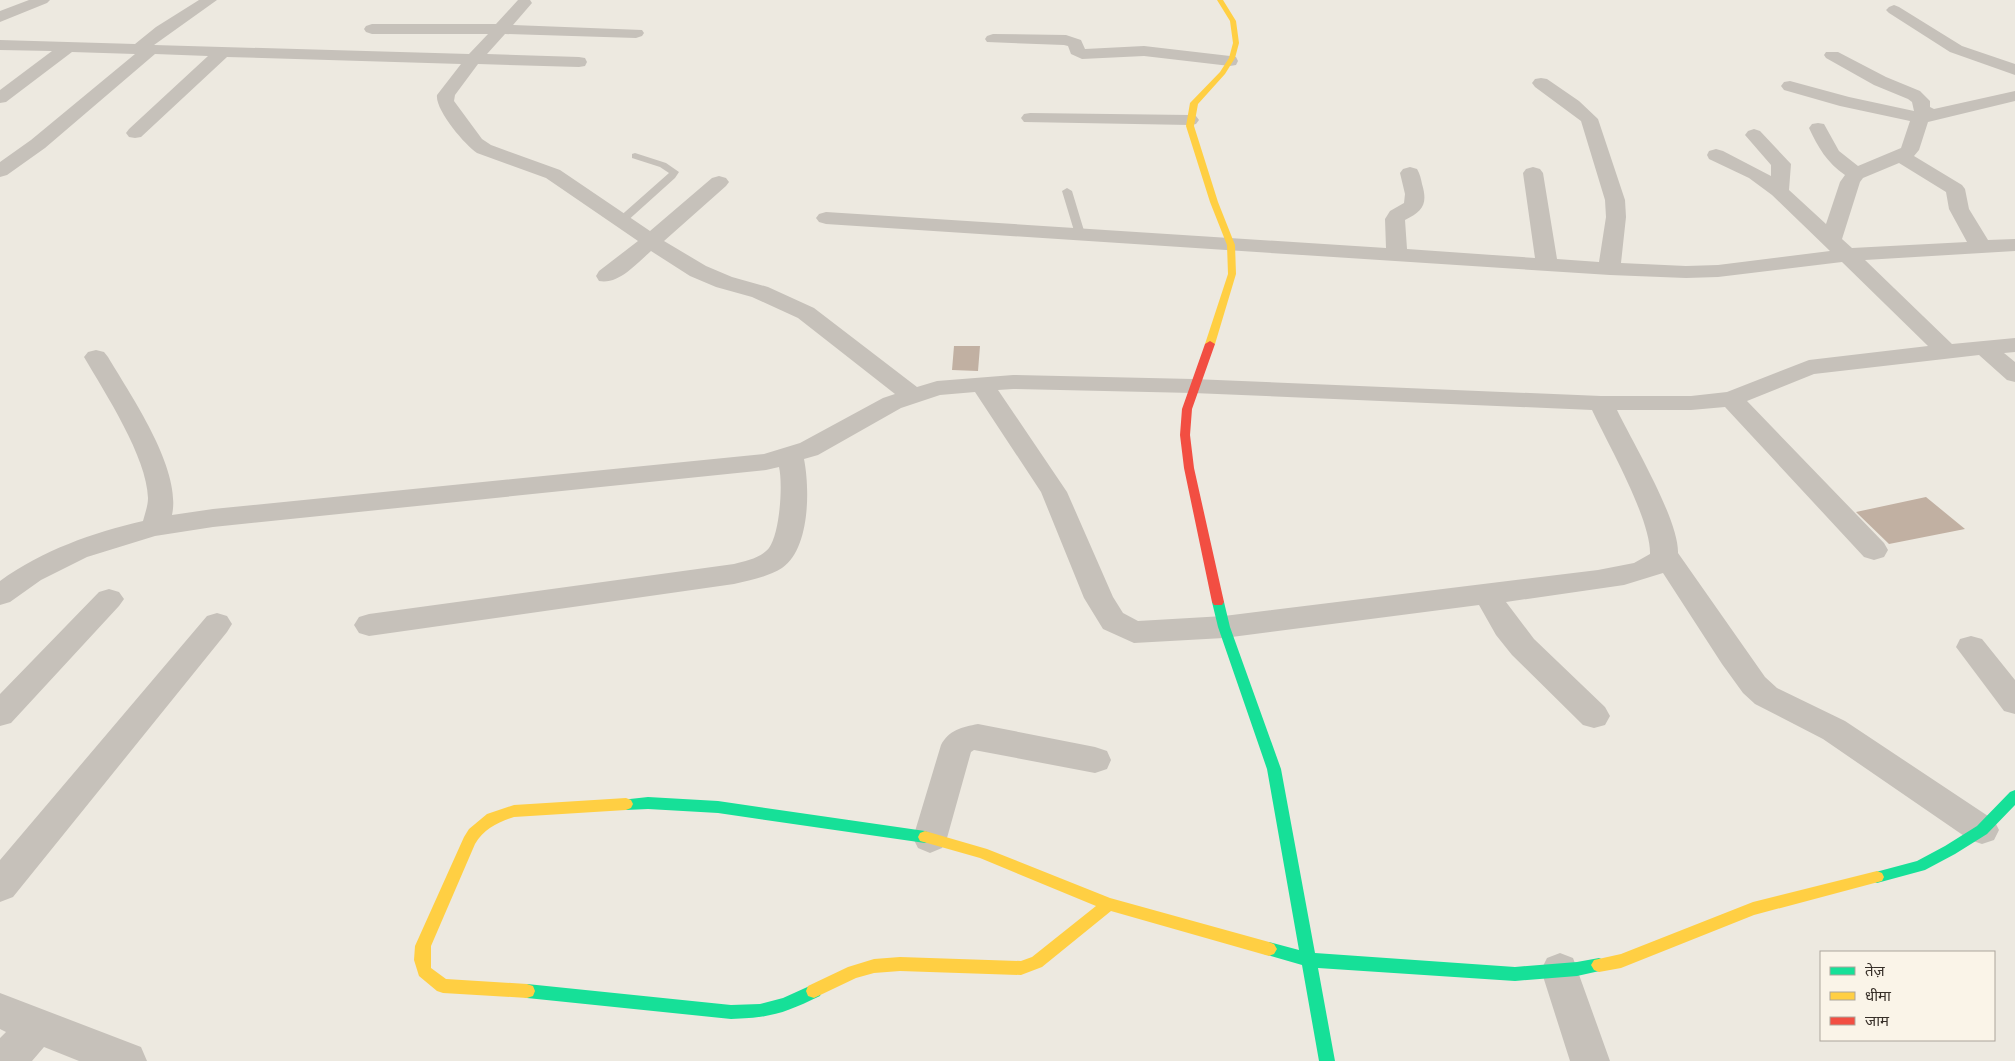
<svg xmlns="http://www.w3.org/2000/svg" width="2015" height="1061" viewBox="0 0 2015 1061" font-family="'Titillium Web','Noto Sans Devanagari',sans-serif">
  <rect width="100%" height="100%" fill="#ede9e0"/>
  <path fill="#c1b0a2" d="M954,346H980L978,371L952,370Z
    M1926,497L1965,529L1889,544L1856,512Z"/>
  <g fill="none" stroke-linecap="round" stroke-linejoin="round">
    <path fill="#c6c1ba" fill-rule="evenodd" d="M635,153L666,163L679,172L675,178L625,223H617V219L669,173L660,167L632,158V154Z
      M1067,188L1072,191L1085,234L1084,236H1076L1075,234L1062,191Z"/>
    <path fill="#c6c1ba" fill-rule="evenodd" d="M29,0H50L47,3L0,22V11Z
      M199,0H217L154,45L469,54L488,34H372L366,32L364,29L366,26L372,24H496L518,0H530L532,3L513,25L642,30L644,33L642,36L636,38L505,34L487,54L579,57L585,58L587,62L585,66L579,67L478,64L455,95L454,101L482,139L491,145L560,170L650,231L712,178L719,176L726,178L729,182L726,186L664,241L706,266L732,277L768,287L814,308L917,387L937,381L1013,375L1193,379L1601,396H1691L1727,392L1809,360L1928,346L1842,262L1718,277L1686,278L1610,275L826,224L819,222L816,218L819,214L826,212L1386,248L1385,219L1390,211L1404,203L1405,194L1400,173L1403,169L1410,167L1417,169C1420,174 1421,179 1422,184C1428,204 1423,211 1405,220L1407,249L1535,258L1523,173L1526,169L1533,167L1540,169L1543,173L1557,259L1599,262L1606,217L1605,200L1581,121L1535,87L1532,83L1535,79L1541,78L1547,79L1579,101L1598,119L1625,200L1626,217L1621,263L1686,266L1718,265L1830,251L1772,195L1749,178L1709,159L1707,155L1709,151L1716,149L1723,151L1771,176V165L1745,135L1748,131L1754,129L1760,131L1791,164L1789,190L1826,224L1840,182L1845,175C1827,163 1818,147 1809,128L1812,124L1818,123L1824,124L1839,151L1858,166L1901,148L1910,121L1840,106L1784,90L1781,86L1784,82L1790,81L1849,97L1914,111L1912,102L1908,99L1874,85L1826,58L1824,55L1826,52H1838L1886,77L1920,91L1930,101V107L1934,109L2015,91V101L1928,122L1919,150L1914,156L1962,185L1965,189L1969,209L1988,240L2015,239V251L1865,260L1952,344L2015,338V352L2004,353L2015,362V382L2007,380L1979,355L1814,374L1747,401L1884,543L1888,550L1884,557L1874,560L1864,557L1725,407L1691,410H1617C1633,443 1679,520 1678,553L1765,677L1777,688L1845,721L1994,820L1999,830L1994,840L1982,844L1970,840L1823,739L1755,704L1743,693L1722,664L1663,573L1624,585L1506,602L1534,639L1605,707L1610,716L1605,725L1594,728L1583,725L1512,655L1496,635L1479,605L1224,638L1134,643L1103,629L1084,598L1041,492L975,392L940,395L901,408L818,455L804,459C810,489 810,549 782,568C768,577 750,580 734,584L369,636L359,633L354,625L359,617L369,614L734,564C746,561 761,558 769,548C780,533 783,484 779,467L766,470L213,527L155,536L87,557L41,580L10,602L0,605V581C43,550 92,533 143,521C145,513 148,506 148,498C147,457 105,393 84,357L88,352L96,350L104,352L108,357C131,396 182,469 172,515L213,509L764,454L800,443L883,398L895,394L798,318L752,297L716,287L690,276L651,251C637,263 619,285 599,281L596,276L599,271L638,241L546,178L477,153C465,145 435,110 437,95L461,64L227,57L141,137L135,138L129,137L126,133L129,129L208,56L155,54L45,148L7,175L0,177V162L31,140L135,54L72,52L6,102L0,103V90L52,51L0,50V40L135,44L156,27ZM1899,163L1946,192L1949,209L1967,242L1852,248L1842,239L1860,182L1863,178ZM1013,389L1193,393L1592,410C1608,444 1651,519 1650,554L1634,563L1598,570L1224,616L1138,621L1123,613L1113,597L1067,492L998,390Z
      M1894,5L1899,7L1962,46L2015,64V75L1950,52L1889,13L1886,10L1889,7Z
      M993,34L1066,35L1081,40L1085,49L1144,46L1230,56L1236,57L1238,61L1236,65L1230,66L1144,56L1082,59L1071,54L1068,46L1064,45L987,42L985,39L987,36Z
      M1030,113L1190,115L1196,116L1199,120L1196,124L1190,125L1024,122L1021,118L1024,114Z
      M109,589L119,592L124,599L119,606L11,723L0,726V694L99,592Z
      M217,613L227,616L232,624L227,632L13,897L0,902V860L207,616Z
      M1971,636L1982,639L2015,680V714L2004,711L1956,647L1960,639Z
      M978,724L1095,747L1107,751L1111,760L1107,769L1095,773L974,750L971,752L947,838L942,848L930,853L918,848L913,838L941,745C949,730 962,727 978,724Z
      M1560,953L1573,958L1610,1061H1570L1541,970L1547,958Z
      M0,993L141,1047L147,1061H79L44,1047L32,1061H0V1038L6,1032L0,1029Z"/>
    <path fill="#16e098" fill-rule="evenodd" d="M1218,598L1222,599L1224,602L1230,627L1281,769L1315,953L1515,967L1577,962L1599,958L1604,960L1607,965L1604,970L1577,976L1515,981L1318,968L1335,1061H1319L1302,965L1264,954L1261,949L1264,944L1269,942L1299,950L1267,769L1218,627L1212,602L1214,599Z
      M2015,790V805L1987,834L1955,854L1925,870L1877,883L1872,881L1870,877L1872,873L1917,861L1945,846L1977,826L2010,792Z
      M648,797L718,801L925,831L930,833L932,837L930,841L925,843L718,813L648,809L626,810L621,808L619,804L621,800Z
      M527,984L731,1005L760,1004L783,998L814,984L820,986L822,991L820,996C785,1013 770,1018 731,1019L527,998L521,996L519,991L521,986Z"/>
    <path fill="#ffcf43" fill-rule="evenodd" d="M1217,0H1223L1236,21L1239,43L1235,58L1225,74L1198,104L1194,126L1218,202L1235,245L1236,274L1215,344L1210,347L1205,344L1228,274L1227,245L1210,202L1186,126L1190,103L1220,72L1229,58L1233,43L1230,21Z
      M626,798L631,800L633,804L631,808L626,810L514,817C498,822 484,829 475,844L431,946V968L446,979L527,984L533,986L535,991L533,996L527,998L443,993L437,991L419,976L414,960L415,946L464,837L469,829L487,814L514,805Z
      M925,831L987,849L1110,898L1269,942L1274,944L1277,949L1274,954L1269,956L1111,911L1042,967L1021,975L900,971L874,973L856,978L814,998L808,996L806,991L808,986L848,967L874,959L900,957L1021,961L1032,957L1096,906L980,858L920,841L918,837L920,833Z
      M1877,871L1882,873L1884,877L1882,881L1754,915L1621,968L1599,972L1594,970L1591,965L1594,960L1621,954L1753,902Z"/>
    <path fill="#f24e42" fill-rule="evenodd" d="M1210,341L1215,344L1192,409L1190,435L1194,468L1224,602L1222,605H1214L1212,602L1184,468L1180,435L1182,409L1205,344Z"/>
  </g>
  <rect x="1820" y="951" width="175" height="90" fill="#faf4e8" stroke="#aca59b"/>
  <rect x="1830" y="967" width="25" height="8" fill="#16e098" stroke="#aca59b"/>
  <text x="1865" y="976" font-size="15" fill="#372f28">तेज़</text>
  <rect x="1830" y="992" width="25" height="8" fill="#ffcf43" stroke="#aca59b"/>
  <text x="1865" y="1001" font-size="15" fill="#372f28">धीमा</text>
  <rect x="1830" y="1017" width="25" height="8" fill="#f24e42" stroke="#aca59b"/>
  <text x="1865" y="1026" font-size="15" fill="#372f28">जाम</text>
</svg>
